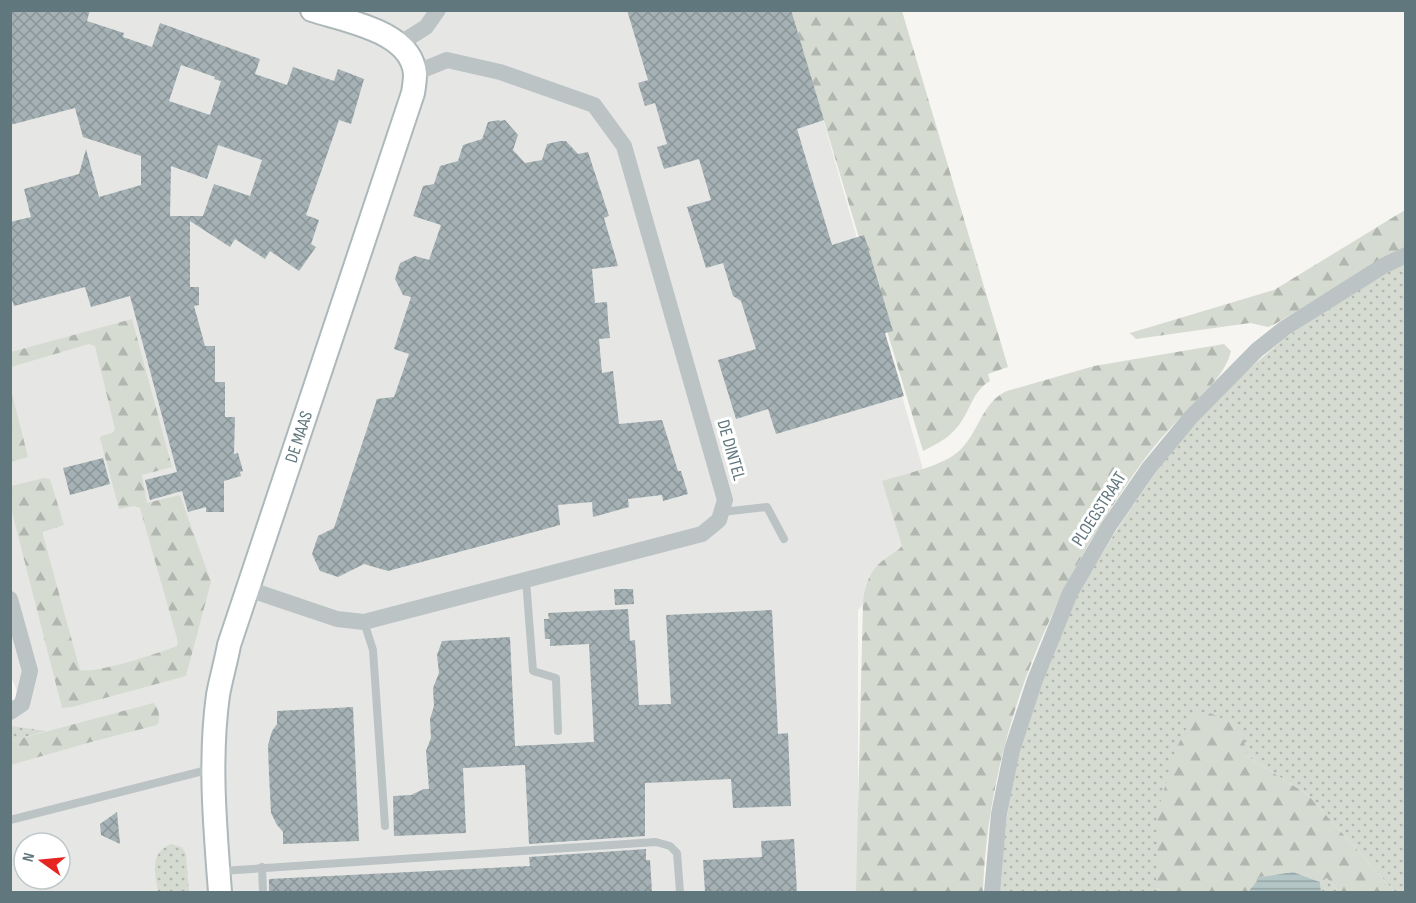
<svg xmlns="http://www.w3.org/2000/svg" width="1416" height="903" viewBox="0 0 1416 903" font-family="'Sofia Sans Condensed',sans-serif">
  <defs>
    <pattern id="grass-dots" width="8" height="8" patternUnits="userSpaceOnUse" patternTransform="scale(1.5)"><rect width="8" height="8" fill="#d6dbd1"/><path d="M2 2h.1M6 6h.1" fill="none" stroke="#b1b6af" stroke-width="1.8" stroke-linecap="round"/></pattern>
    <pattern id="forest-firs" width="22" height="20" patternUnits="userSpaceOnUse" patternTransform="scale(1.5)"><rect width="22" height="20" fill="#d6dbd1"/><path d="M5 1l3.5 6h-7zM16 11l3.5 6h-7z" fill="#b1b6af"/></pattern>
    <pattern id="water-rules" width="6" height="5" patternUnits="userSpaceOnUse" patternTransform="scale(1.5)"><rect width="6" height="5" fill="#b3c5c5"/><path d="M0 2.5h6" fill="none" stroke="#95a5a5"/></pattern>
    <pattern id="building-cross-hatch" width="8" height="8" patternUnits="userSpaceOnUse" patternTransform="scale(1.5)"><rect width="8" height="8" fill="#a5b1b4"/><path d="M0 0l8 8M0 8l8-8" fill="none" stroke="#8a9598"/></pattern>
  </defs>
  <rect width="100%" height="100%" fill="#f6f5f2"/>
  <path fill="#e6e7e5" fill-rule="evenodd" d="M10,11H792L926,480L905,559L858,610V892H11V707L22,702L10,675ZM24,843H60V879H24Z"/>
  <path fill="url(#grass-dots)" d="M1405,262V892H1395L1308,795L1247,756L1156,888L1164,892H999L1007,816L1019,752L1042,682L1076,597L1116,531L1156,472L1196,422L1235,381L1285,338L1388,270Z
    M11,726L46,731L11,741Z
    M171,844L182,847L186,854L189,892H158C155,873 149,853 171,844Z
    M1327,878L1338,892H1321L1320,882Z"/>
  <path fill="url(#forest-firs)" d="M791,11H902L1008,367L988,374L990,381C975,390 972,404 963,419C953,436 939,443 923,451Z
    M1405,210V247L1275,324L1268,327L1250,323L1136,339L1130,333L1274,290Z
    M132,319L172,467L142,475L147,503L180,495L211,582L186,676L72,707L62,708L11,508V486L44,478L50,479L64,525L43,532V535L80,670C97,674 159,653 177,646L178,642L140,508L134,506L119,509L100,438L101,436L112,433L115,429L95,346L89,344L11,367V352Z
    M1224,344L1231,351C1226,373 1207,389 1192,405C1174,424 1156,443 1141,464C1051,588 988,738 983,892H856L863,601C866,582 870,570 886,558C891,554 898,551 902,546L882,481C904,474 945,466 961,449C979,431 983,401 1007,391L1094,366Z
    M11,390L28,457L11,462H10Z
    M153,703C159,708 161,719 157,725L91,742L11,765V741Z
    M1194,713L1204,720L1210,713L1241,727L1247,756L1308,795L1395,892H1338L1327,878L1320,882L1293,872L1260,877L1248,892H1164L1156,888L1158,810L1177,747Z"/>
  <path fill="url(#water-rules)" d="M1293,872L1320,882L1321,892H1248L1260,877Z"/>
  <path fill="url(#building-cross-hatch)" fill-rule="evenodd" d="M10,10H90L87,21L124,33L123,37L152,47L160,23L260,59L255,74L287,85L293,67L334,81L338,69L364,79L351,124L339,120L306,215L319,220L311,244L316,247L299,271L270,251L265,259L235,239L230,247L190,221V287H199V305L194,306L205,346H215V382H225V417H235L234,454L238,453L243,471L240,472L241,476L224,481V512H206V507L188,512L182,491L150,500L145,480L177,472L130,296L91,307L85,287L14,306L10,294V222L31,217L24,189L79,174L86,149L99,197L141,185V156L83,137L75,108L10,125ZM181,65L215,77L214,79L221,81L210,115L169,101ZM218,145L262,160L250,196L214,184L203,216H170L171,166L207,179Z
    M627,10H791L824,120L797,129L832,245L864,235L893,331L885,333L904,396L776,434L768,409L736,419L718,360L756,349L741,301L733,296L723,263L706,268L687,207L711,200L699,159L664,169L657,147L667,144L655,103L645,106L638,83L648,80Z
    M499,120L500,121L505,120L518,135L513,150L525,163L542,160L547,144L560,141H566L578,154L588,152L609,216L604,218L618,266L592,269L595,303L607,302L608,320L610,338L599,339L602,373L613,371L619,424L662,420L678,471H681L688,494L663,501L662,495L628,499L629,507L593,517L592,502L558,505L560,525L388,571L364,564L338,577L320,571L312,554L318,536L334,528L377,399L394,397L409,354L394,349L411,297L403,295L395,279L400,263L415,256L429,260L441,225L413,216L423,186L434,184L440,166L458,161L463,145L482,139L488,122Z
    M103,458L110,484L70,495L63,468Z
    M614,589H633L634,604L615,605Z
    M628,609L630,641L635,640L639,705L671,704L666,615L772,610L778,734L788,733L791,806L733,808L731,779L645,783V836L529,844L525,765L463,768L466,833L394,836L393,796L411,795L424,789H429L426,751L431,738L430,719L434,706L433,688L439,673L437,655L442,641L510,637L515,746L594,742L589,644L550,646V639H545L544,619H549L548,613Z
    M353,707L359,841L283,844V832L277,825L271,813L269,774L268,745L272,731L277,724V711Z
    M117,812L120,844L101,835L100,824Z
    M794,839L797,892H705L703,860L762,857L761,841Z
    M646,849V860H650L652,892H269V879L530,866L529,857Z"/>
  <g fill="none" stroke-linecap="round" stroke-linejoin="round">
    <g stroke="#aeb7ba" stroke-width="26">
      <path id="secondary" d="M220,892C215,827 209,760 218,695C221,678 226,662 229,645L413,93C414,87 415,80 415,74C412,31 345,21 312,10"/>
    </g>
    <path stroke="#bcc3c5" stroke-width="8" d="M722,512L767,507L784,539
      M526,580L533,671L556,678L558,731
      M364,622L373,650L385,826
      M10,820L211,769
      M262,867L263,892
      M221,871L656,842L670,846L677,853L680,892"/>
    <path stroke="#bcc3c5" stroke-width="16" d="M399,44L426,27L438,10
      M248,589L337,619L364,622L702,534L719,520L725,500L624,146L594,105L500,72L447,60L415,73
      M10,599L30,671L22,704L10,712
      M992,892L999,814L1012,750L1035,680L1070,593L1109,526L1149,468L1191,417L1257,350L1285,328L1383,266L1406,255"/>
    <use href="#secondary" stroke="#fff" stroke-width="22"/>
  </g>
  <g text-anchor="middle" dominant-baseline="central" stroke-width="6" stroke-linejoin="round" paint-order="stroke">
    <g font-size="18" fill="#60777e" stroke="#fff">
      <text transform="translate(299 437) rotate(-72)">DE MAAS</text>
      <text transform="translate(731 450) rotate(74)">DE DINTEL</text>
      <text transform="translate(1099 509) rotate(-57)">PLOEGSTRAAT</text>
    </g>
  </g>
  <rect width="1416" height="903" fill="none" stroke="#60777e" stroke-width="24"/>
  <g transform="translate(42 861) rotate(285)"><circle r="28" fill="#ffffff" stroke="#bfc9cb" stroke-width="1.5"/>
  <path d="M0-4.5L10 22L0 15L-10 22Z" fill="#e62522"/>
  <text y="-9" font-size="16" font-weight="bold" text-anchor="middle" fill="#60777e">N</text>
  </g>
</svg>
